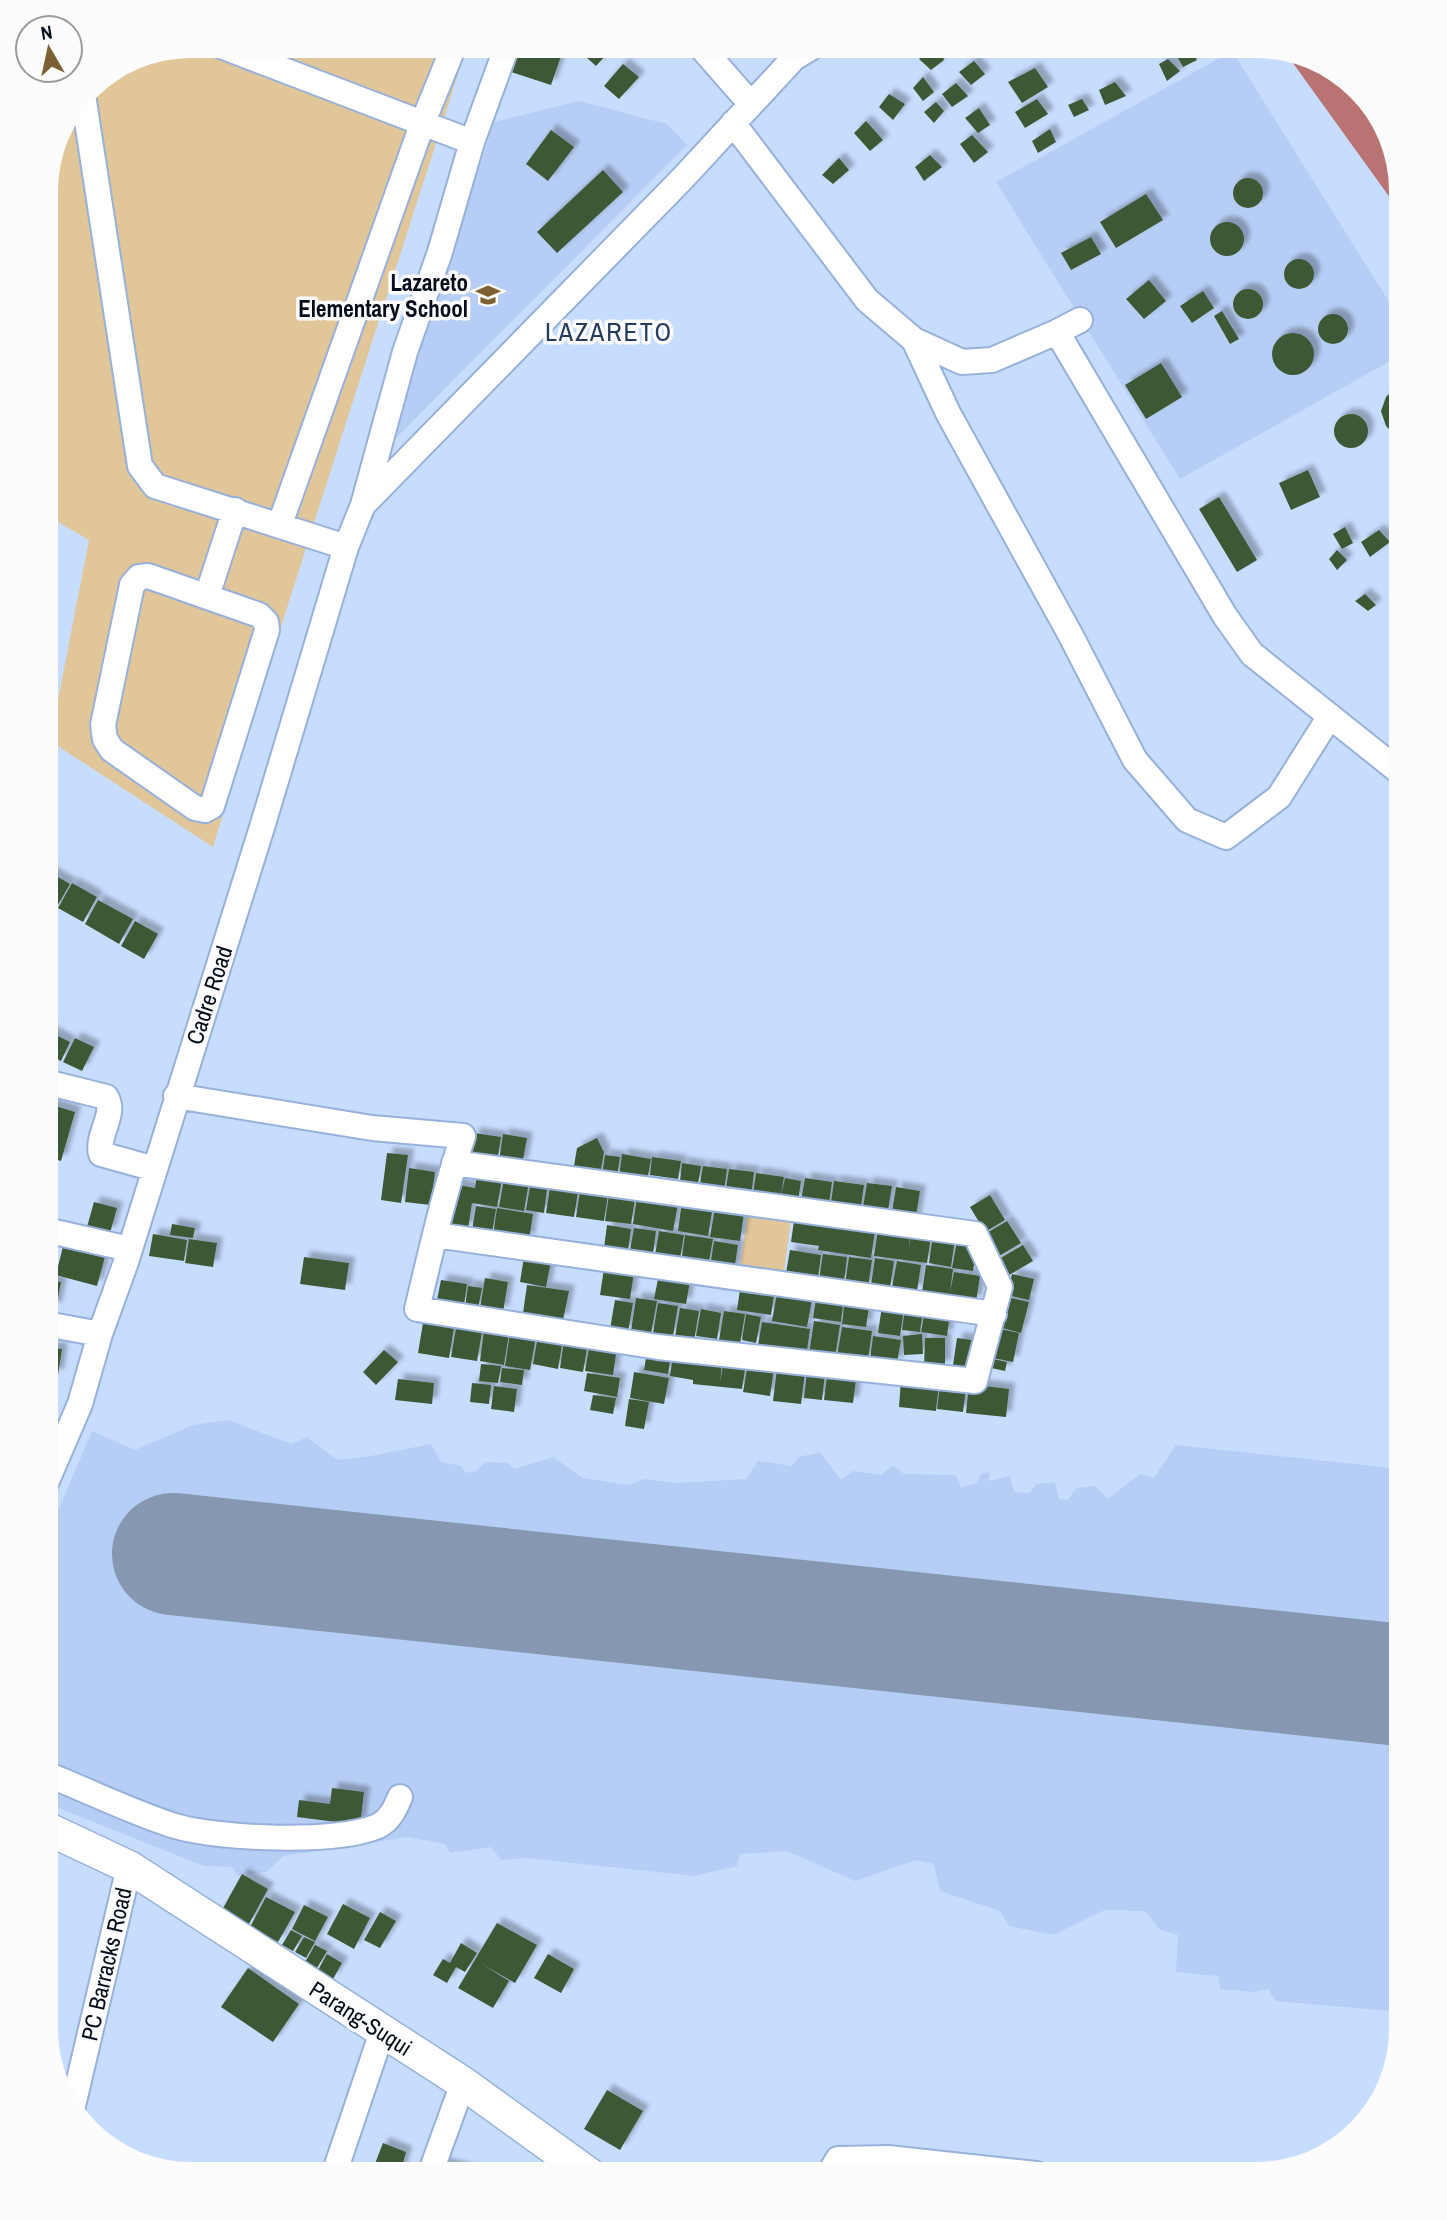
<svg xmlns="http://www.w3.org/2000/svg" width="1447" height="2220" viewBox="0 0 1447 2220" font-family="'Archivo Narrow',sans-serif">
  <defs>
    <filter id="shadow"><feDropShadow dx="6" dy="-6" stdDeviation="2" flood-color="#0004"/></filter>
  </defs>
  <rect width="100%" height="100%" fill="#c7ddff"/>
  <path fill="#b6cef5" d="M1232,51L1401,321V355L1180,479L996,182Z
    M579,101L667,124L687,145L389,445L494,122Z
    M229,1420L291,1444L307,1437L337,1460L371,1456L431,1444L441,1462L462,1466L465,1473L476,1471L486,1462L508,1463L514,1469L553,1457L583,1478L629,1485L645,1479L674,1483L746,1479L758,1461L792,1466L799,1457L820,1452L841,1480L853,1471L881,1475L893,1465L904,1474L956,1475L961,1488L977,1483L981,1474L990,1472L988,1481L1010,1476L1014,1492L1030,1493L1036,1484L1055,1482L1059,1499L1068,1500L1076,1488L1095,1486L1108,1499L1140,1474L1154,1478L1176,1445L1401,1469V2012L1276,2001L1268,1989L1253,1992L1220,1989L1218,1976L1176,1972L1178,1935L1160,1930L1145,1911L1105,1910L1053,1935L1009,1926L1000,1911L940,1891L934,1864L916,1860L855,1881L787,1851L740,1854L737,1866L694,1876L527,1858L501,1860L491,1847L450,1853L445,1844L408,1837L284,1856L266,1872L238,1876L232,1867L204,1866L46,1803V1539L92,1431L135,1450L193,1425Z"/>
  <path fill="#e1c69a" d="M191,46H467C382,313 294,579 213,847L50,741L89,540L46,515V182L57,135L88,88L136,56Z
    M748,1213L791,1219L783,1279L739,1273Z"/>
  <path fill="#b97373" d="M1285,52L1329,65L1382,119L1401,191V213Z"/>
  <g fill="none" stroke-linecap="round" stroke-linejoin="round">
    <path stroke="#8697b2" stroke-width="122" d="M173,1554L1401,1685"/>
  </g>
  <path fill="#3c5935" filter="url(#shadow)" d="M517,46H528L561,56L551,85L508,71Z
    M580,46H598L607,54L596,66L577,49Z
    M932,46H940L936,52L942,53L944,60L931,70L919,59Z
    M1189,46L1197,60L1183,67L1175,53Z
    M1168,59L1180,71L1167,81L1159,64Z
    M974,61L985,74L971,85L959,72Z
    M623,64L639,77L619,99L604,86Z
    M1035,68L1048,87L1022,103L1008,82Z
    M923,77L934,92L923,101L913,88Z
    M1115,82L1126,96L1105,105L1099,90Z
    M956,83L968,96L952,107L942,94Z
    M889,94L905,104L893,120L879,107Z
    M1037,99L1048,114L1025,128L1015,112Z
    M1082,99L1089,110L1074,117L1068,105Z
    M936,102L944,111L934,123L924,112Z
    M979,108L990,125L978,133L965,118Z
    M866,121L883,140L870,151L854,133Z
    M1050,129L1056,142L1038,153L1032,141Z
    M551,130L574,147L548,181L526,164Z
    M972,135L988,152L974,163L960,144Z
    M930,155L942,167L924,181L915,167Z
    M839,158L849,170L833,184L822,175Z
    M603,170L623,192L557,253L537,232Z
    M1233 193a15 15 0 1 1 30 0a15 15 0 1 1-30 0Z
    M1146,194L1163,220L1116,248L1100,222Z
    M1210 239a17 17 0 1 1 34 0a17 17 0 1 1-34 0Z
    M1091,237L1101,254L1071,270L1061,253Z
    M1284 274a15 15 0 1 1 30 0a15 15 0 1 1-30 0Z
    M1149,280L1166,301L1144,319L1126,299Z
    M1233 304a15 15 0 1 1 30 0a15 15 0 1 1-30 0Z
    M1203,291L1214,308L1192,323L1180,306Z
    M1222,311L1239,339L1230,344L1214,316Z
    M1318 329a15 15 0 1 1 30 0a15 15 0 1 1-30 0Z
    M1272 354a21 21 0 1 1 42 0a21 21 0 1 1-42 0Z
    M1161,363L1182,397L1146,419L1125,385Z
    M1401,388V436L1391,431L1386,426L1381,411L1386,397L1391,392Z
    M1334 431a17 17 0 1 1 34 0a17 17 0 1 1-34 0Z
    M1308,470L1320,497L1291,510L1279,483Z
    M1219,497L1257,560L1237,572L1199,509Z
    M1345,527L1353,543L1342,549L1333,534Z
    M1379,530L1390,542L1370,557L1361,542Z
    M1337,550L1347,560L1337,570L1329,559Z
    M1365,594L1376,605L1368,611L1355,601Z
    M46,870L70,884L55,910L46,905Z
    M72,883L97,897L83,922L58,908Z
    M98,900L133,919L119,944L85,924Z
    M135,921L158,934L144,959L121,946Z
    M46,1030L70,1042L61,1061L46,1054Z
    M75,1038L94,1047L82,1071L63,1062Z
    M46,1103L75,1112L61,1161L46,1156Z
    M474,1133L501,1137L498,1157L470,1153Z
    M503,1134L527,1138L522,1165L499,1161Z
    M597,1138L604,1152L600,1176L573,1172L577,1148Z
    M387,1153L408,1155L401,1203L381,1200Z
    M622,1154L651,1159L647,1181L619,1177Z
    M605,1155L620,1157L617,1177L602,1175Z
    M652,1157L681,1161L678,1179L650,1175Z
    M682,1163L701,1166L698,1184L680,1181Z
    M703,1166L727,1169L724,1192L699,1189Z
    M409,1168L435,1172L431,1205L405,1202Z
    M729,1169L754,1172L751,1198L725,1194Z
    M756,1173L784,1177L781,1195L785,1178L801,1181L798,1201H752Z
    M477,1175L502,1179L497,1207L472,1203L468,1229L447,1226L453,1184L475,1188Z
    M805,1178L832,1182L828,1210L800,1206Z
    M504,1179L529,1182L524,1211L499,1207Z
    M834,1181L864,1185L860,1213L830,1209Z
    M867,1183L892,1186L887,1216L862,1213Z
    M530,1186L547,1189L544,1213L526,1210Z
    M550,1187L578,1192L574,1217L546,1213Z
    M896,1187L920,1191L915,1222L891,1218Z
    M580,1191L608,1195L604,1221L576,1217Z
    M609,1195L635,1199L631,1224L605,1221Z
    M990,1195L1005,1220L985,1232L970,1207Z
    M637,1197L678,1204L673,1231L633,1224Z
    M682,1201L713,1206L708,1236L678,1231Z
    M94,1202L117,1208L110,1233L87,1227Z
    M476,1206L496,1209L492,1233L472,1230Z
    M497,1208L533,1214L529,1240L493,1235Z
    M715,1208L744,1213L740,1241L710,1237Z
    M794,1221L853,1230V1227L875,1231L871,1258L818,1250L819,1246L791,1242Z
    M1007,1221L1021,1243L994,1259L980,1237Z
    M172,1224L195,1228L193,1238L170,1235Z
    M607,1225L631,1229L628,1251L604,1248Z
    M634,1228L656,1231L653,1254L630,1250Z
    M878,1229L910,1234L909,1248L911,1233L931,1236L927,1263L874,1256Z
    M659,1231L684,1235L680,1259L655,1255Z
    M153,1234L187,1240L184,1261L149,1256Z
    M685,1235L713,1239L708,1267L681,1263Z
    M933,1235L955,1239L951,1267L929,1263Z
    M65,1238L107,1249L97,1286L56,1275Z
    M189,1239L217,1243L213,1267L185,1263Z
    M714,1241L738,1245L734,1271L710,1267Z
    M957,1241L977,1244L973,1271L952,1268Z
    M1023,1245L1033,1261L1004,1278L994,1262Z
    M790,1250L821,1255L818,1278L786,1273Z
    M823,1254L847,1257L844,1282L819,1279Z
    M304,1257L349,1263L345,1290L300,1284Z
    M524,1257L551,1261L546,1287L520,1282Z
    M849,1257L872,1260L868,1288L845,1284Z
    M875,1258L894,1261L890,1288L871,1285Z
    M897,1261L921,1265L917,1291L892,1287Z
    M605,1262L635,1266L630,1299L600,1295Z
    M926,1265L953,1269L950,1292L954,1272L980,1276L976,1302L922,1292Z
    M660,1269L691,1275L686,1304L654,1299Z
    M1012,1274L1034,1279L1029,1300L1007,1295Z
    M485,1278L508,1282L503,1312L480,1308Z
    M46,1279L61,1282L56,1308L46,1306Z
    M441,1280L467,1284L464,1305L437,1300Z
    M741,1283L775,1288L771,1315L737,1310Z
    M527,1285L569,1291L563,1320L523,1313Z
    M468,1286L482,1288L478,1309L465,1307Z
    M817,1292L844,1296L841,1322L813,1318Z
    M777,1293L812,1299L807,1327L772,1321Z
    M1002,1296L1029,1302L1021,1333L995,1326Z
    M845,1297L870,1300L866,1327L842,1324Z
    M636,1298L657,1301L651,1334L631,1331Z
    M615,1300L633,1303L628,1332L610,1329Z
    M658,1303L678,1306L673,1336L653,1333Z
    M882,1306L904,1309L900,1336L878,1333Z
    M680,1308L699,1311L694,1341L675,1337Z
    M701,1309L721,1313L717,1339L696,1336Z
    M905,1309L923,1311L920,1332L902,1330Z
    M925,1310L950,1314L947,1336L921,1332Z
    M724,1311L745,1314L740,1344L719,1340Z
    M746,1314L761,1317L756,1343L742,1340Z
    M814,1321L840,1325L835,1358L809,1354Z
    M762,1322L810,1329L806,1358L757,1351Z
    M423,1323L454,1328L449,1358L418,1353Z
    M842,1327L872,1331L868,1360L837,1356Z
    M991,1327L1019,1333L1013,1362L984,1356Z
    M456,1328L482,1332L477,1361L451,1357Z
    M484,1330L509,1334L504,1365L480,1361Z
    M510,1333L536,1337L530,1370L505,1366Z
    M922,1334L923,1354L904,1355L903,1336Z
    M538,1335L563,1339L558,1369L533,1364Z
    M873,1336L901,1340L897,1363L870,1359Z
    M925,1338H945V1366H924Z
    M957,1338L972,1340L968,1367L953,1365Z
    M564,1340L588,1343L583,1372L560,1368Z
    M590,1342L617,1347L613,1375L585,1371Z
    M46,1347L62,1349L58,1375L46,1373Z
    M384,1350L398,1362L376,1385L363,1372Z
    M647,1352L671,1356L668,1374L644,1370Z
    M673,1355L722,1364L720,1382L724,1360L746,1363L742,1389L693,1384V1380L670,1376Z
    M984,1357L1007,1362L1005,1371L982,1366Z
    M748,1363L774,1368L770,1396L743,1392Z
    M481,1364L501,1366L498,1383L479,1381Z
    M502,1368L524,1370L522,1385L500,1382Z
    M828,1368L857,1372L853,1403L824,1400Z
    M777,1369L805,1372L801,1404L773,1401Z
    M634,1372L669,1378L664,1404L630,1398Z
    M807,1372L825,1374L822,1400L804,1398Z
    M587,1373L620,1378L617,1397L584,1391Z
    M398,1379L434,1383L432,1404L395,1400Z
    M901,1380L939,1384L936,1411L899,1407Z
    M472,1383L491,1385L489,1404L470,1402Z
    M969,1384L1009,1389L1006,1417L966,1413Z
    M940,1385L966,1388L963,1412L937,1409Z
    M494,1386L517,1389L514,1412L491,1409Z
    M593,1395L616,1398L613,1414L590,1410Z
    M629,1399L649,1402L644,1429L625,1426Z
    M332,1788L364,1792L360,1825L297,1817L299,1800L330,1804Z
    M242,1874L268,1889L249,1924L222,1910Z
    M266,1897L295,1912L278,1942L250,1927Z
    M343,1904L370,1918L354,1949L327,1934Z
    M304,1905L328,1917L315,1941L292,1929Z
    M380,1912L396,1921L380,1948L364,1940Z
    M497,1923L537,1945L515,1983L482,1964L509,1981L493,2008L458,1988Z
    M291,1930L302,1936L293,1951L282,1945Z
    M304,1937L315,1942L306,1958L295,1952Z
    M461,1943L477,1953L465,1972L456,1967L447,1983L433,1975L443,1959L450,1963Z
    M315,1945L327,1951L317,1968L305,1962Z
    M327,1954L342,1963L333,1979L318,1970Z
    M548,1954L574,1969L561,1993L534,1978Z
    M248,1968L299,2004L273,2042L221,2007Z
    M607,2090L643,2111L620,2150L584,2129Z
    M383,2143L406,2152L400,2174H371Z
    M441,2163L481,2173V2174H438Z"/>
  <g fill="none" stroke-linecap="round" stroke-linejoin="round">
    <g stroke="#97b1da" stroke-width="28">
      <path id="minor" d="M221,46L472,142
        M700,46L750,103
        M83,95L140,466L155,486L346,547
        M733,123L867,300L914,340L962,362L992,360L1057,332L1225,616L1252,654L1401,773
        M1057,332L1080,320
        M914,340L948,413L1070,634L1135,760L1187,820L1226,837L1279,797L1330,716
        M366,502L683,178L794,58L814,46
        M280,524L423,122L454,46
        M148,576L259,615L266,622L267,630L212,806L205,810L195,808L112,750L105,739L103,725L132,585L139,577Z
        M207,596L235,510
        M46,1082L106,1097C117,1114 96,1135 101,1154L155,1169
        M176,1096L372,1128L463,1136C444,1193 431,1251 417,1309L658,1347L975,1381L1000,1287L975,1234L454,1163
        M46,1230L129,1249
        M435,1235L994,1314
        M46,1324L100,1334
        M46,1483L80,1404L100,1334L126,1262L263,824L346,547L363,505L405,352L440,252L472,142L507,46
        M46,1774C87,1790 133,1813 175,1826C219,1839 337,1844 378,1826C390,1820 395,1809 400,1797
        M72,2110L129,1867
        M334,2174L382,2032
        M430,2174L463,2083
        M829,2174L838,2159L888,2158L1036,2174"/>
    </g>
    <g stroke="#97b1da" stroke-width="35">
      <path id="major" d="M46,1828L129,1867L463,2083L589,2174"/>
    </g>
    <use href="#minor" stroke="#fff" stroke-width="24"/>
    <use href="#major" stroke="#fff" stroke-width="32"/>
  </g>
  <defs>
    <g id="school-bare" transform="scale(1.89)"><path d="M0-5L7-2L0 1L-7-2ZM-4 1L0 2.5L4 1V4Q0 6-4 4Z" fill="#7c6133" stroke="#fcfcfc" stroke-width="2.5" paint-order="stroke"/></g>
  </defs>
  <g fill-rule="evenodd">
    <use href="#school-bare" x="488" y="295"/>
  </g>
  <g text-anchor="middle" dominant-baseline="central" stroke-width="7" stroke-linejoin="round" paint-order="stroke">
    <g font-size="23" font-weight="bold" fill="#050d1b" stroke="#fcfcfc" text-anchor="end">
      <text x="468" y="282">Lazareto<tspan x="468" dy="26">Elementary School</tspan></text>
    </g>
    <g font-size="23" fill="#050d1b" stroke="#fcfcfc">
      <text transform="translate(209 995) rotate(-72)">Cadre Road</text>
      <text transform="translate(106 1964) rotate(-77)">PC Barracks Road</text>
      <text transform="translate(361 2018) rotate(33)">Parang-Suqui</text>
    </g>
    <g font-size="26" letter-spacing="2" fill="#253b5d" stroke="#fcfcfc">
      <text x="609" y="331">LAZARETO</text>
    </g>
  </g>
  <path d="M0 0H1447V2220H0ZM191 58H1256A133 133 0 0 1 1389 191V2029A133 133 0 0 1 1256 2162H191A133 133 0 0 1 58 2029V191A133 133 0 0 1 191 58Z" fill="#fcfcfc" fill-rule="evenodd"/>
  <g transform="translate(49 49) rotate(351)"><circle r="33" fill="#fcfcfc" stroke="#999ca2" stroke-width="2"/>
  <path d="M0-5L12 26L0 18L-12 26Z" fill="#7c6133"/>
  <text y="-10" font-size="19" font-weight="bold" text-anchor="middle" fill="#050d1b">N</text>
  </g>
</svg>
